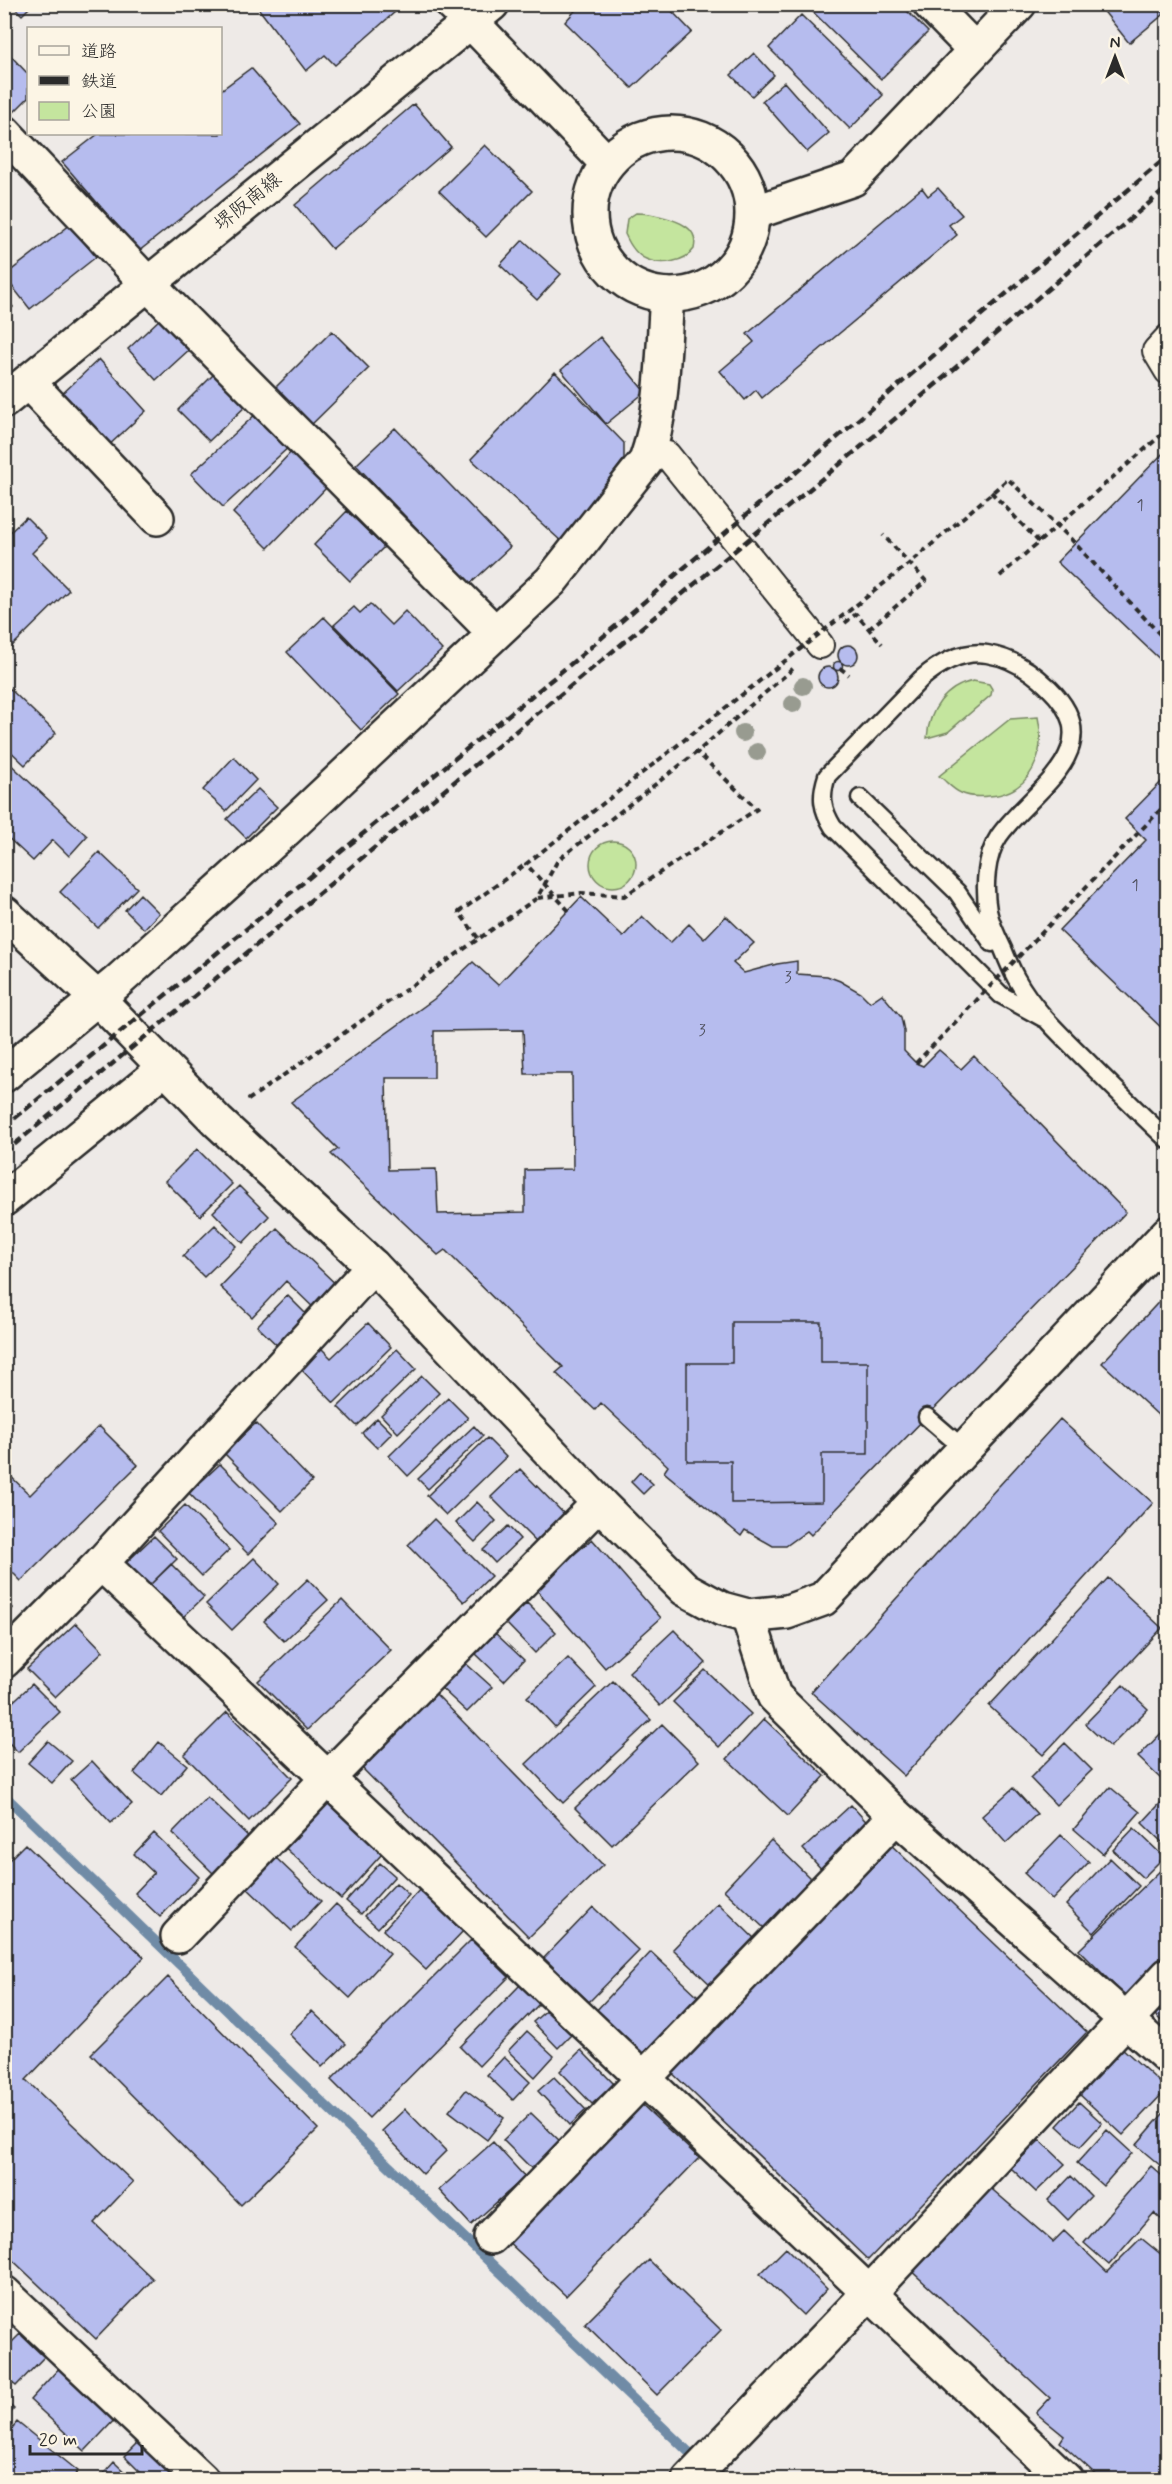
<svg xmlns="http://www.w3.org/2000/svg" width="1172" height="2484" viewBox="0 0 1172 2484" font-family="Mynerve,'Klee One',sans-serif">
  <rect width="100%" height="100%" fill="#eeeae7"/>
  <filter id="ink" filterUnits="userSpaceOnUse"><feTurbulence type="fractalNoise" baseFrequency=".0167" numOctaves="2"/><feDisplacementMap in="SourceGraphic" scale="12" xChannelSelector="R" yChannelSelector="G"/><feConvolveMatrix kernelMatrix="1 2 1 2 8 2 1 2 1" color-interpolation-filters="sRGB"/></filter>
  <g filter="url(#ink)">
    <path fill="#c4e59e" stroke="#788864" stroke-width="1.5" d="M636,213C651,213 686,220 693,234C696,239 695,244 694,249C685,262 661,266 646,259C636,255 629,243 625,234L627,219Z
      M973,681L989,684L992,689L991,695L948,732L927,738C929,710 945,687 973,681Z
      M1038,717C1046,754 1032,793 989,796C980,797 969,797 961,793C953,790 946,781 939,776L1010,719Z
      M590 864a23 23 0 1 1 46 0a23 23 0 1 1-46 0Z"/>
    <g fill="none" stroke-linecap="round" stroke-linejoin="round">
      <path stroke="#6f8ba6" stroke-width="10" d="M4,1795L324,2104L718,2480"/>
    </g>
    <path fill="#b6bcee" stroke="#2b2b2b" stroke-width="1.5" fill-rule="evenodd" d="M11,4H33L22,15Z
      M255,4H404L335,65L325,55L306,71Z
      M581,4H665L692,32L632,88L565,22Z
      M818,4H900L928,32L881,79L812,11Z
      M965,4H981L972,12Z
      M1098,4H1157L1164,14L1129,43Z
      M801,15L883,95L850,129L769,48Z
      M754,53L774,75L752,96L731,75Z
      M10,55L28,74V98L13,113L4,105V60Z
      M251,68L300,124L139,251L62,162L98,134H220V91Z
      M784,82L829,133L807,152L762,101Z
      M414,104L451,147L332,249L295,205Z
      M485,145L532,191L486,237L439,191Z
      M922,188L928,196L938,188L962,215L949,225L957,235L762,398L756,390L745,400L720,371L754,342L747,334Z
      M70,225L96,257L30,309L4,276Z
      M523,240L561,274L537,300L500,265Z
      M4,297L13,307L4,315Z
      M162,317L191,348L156,380L128,349Z
      M332,331L369,368L308,428L271,392Z
      M600,337L645,392L606,424L561,370Z
      M99,359L146,411L107,447L60,396Z
      M216,372L248,404L209,441L178,410Z
      M555,372L624,443V459L562,542L471,459Z
      M258,412L290,446L223,507L191,474Z
      M395,428L510,547L470,584L356,465Z
      M1168,448V667L1057,562Z
      M292,451L328,486L268,548L233,513Z
      M347,511L384,547L350,581L314,545Z
      M26,517L47,538L32,553L69,590L4,654V538Z
      M370,604L391,625L405,611L442,650L398,691L334,625L354,607L360,613Z
      M324,617L399,694L361,730L287,652Z
      M838 655a10 10 0 1 1 20 0a10 10 0 1 1-20 0Z
      M833.5 666a4.5 4.5 0 1 1 9 0a4.5 4.5 0 1 1-9 0Z
      M818 677a10 10 0 1 1 20 0a10 10 0 1 1-20 0Z
      M9,688L56,733L25,765L4,745V693Z
      M234,757L256,780L226,811L203,790Z
      M4,758L87,836L69,856L53,840L33,861L4,834Z
      M1168,775V1034L1059,930L1146,840L1125,819Z
      M258,789L277,807L246,838L227,819Z
      M99,852L137,888L98,928L60,892Z
      M140,894L159,913L144,929L125,910Z
      M581,897L623,937L642,916L670,943L689,924L704,939L726,916L754,943L733,963L744,973L777,964L797,961V974L827,976L840,981L861,993L870,1002L882,994L901,1017L904,1031V1051L916,1063L923,1066L939,1050L961,1069L974,1056L1126,1212L811,1535L807,1531L786,1546H773L745,1530L741,1536L664,1472L668,1466L601,1403L595,1410L556,1373L563,1367L445,1250L438,1255L331,1154L338,1149L291,1102L434,999L473,962L498,985ZM732,1322H821V1362H868V1454H822V1502L731,1503V1461H687V1363H732Z
      M523,1030L525,1074H572L573,1169L525,1170V1212L438,1214L436,1169L388,1170L386,1078H434V1031Z
      M197,1149L232,1184L200,1216L165,1181Z
      M239,1186L269,1216L243,1243L213,1212Z
      M215,1225L236,1246L204,1277L183,1256Z
      M277,1228L342,1290L320,1314L286,1281L252,1317L220,1287Z
      M1168,1292V1408L1159,1416L1102,1363Z
      M287,1295L313,1321L283,1351L257,1326Z
      M732,1322H821V1362H868V1454H822V1502L731,1503V1461H687V1363H732Z
      M368,1323L391,1347L334,1403L299,1367L320,1347L331,1358Z
      M397,1349L416,1369L357,1426L338,1407Z
      M422,1376L439,1393L398,1433L381,1415Z
      M448,1398L468,1418L408,1476L389,1456Z
      M377,1418L392,1433L377,1448L362,1433Z
      M1060,1419L1153,1503L904,1776L811,1692Z
      M256,1423L312,1481L282,1511L224,1453Z
      M99,1426L138,1465L21,1581L4,1564V1470L30,1495Z
      M474,1426L483,1436L428,1489L418,1479Z
      M487,1438L506,1457L446,1515L427,1496Z
      M220,1464L279,1523L248,1554L189,1493Z
      M520,1469L571,1521L543,1549L491,1497Z
      M640,1472L653,1484L643,1494L631,1482Z
      M477,1502L496,1521L475,1542L456,1523Z
      M185,1505L229,1550L202,1576L158,1531Z
      M434,1519L491,1576L464,1602L408,1545Z
      M508,1526L520,1539L495,1563L483,1550Z
      M154,1536L177,1559L149,1586L126,1563Z
      M592,1539L661,1618L605,1668L535,1588Z
      M254,1558L279,1584L232,1630L206,1604Z
      M171,1564L204,1597L181,1619L149,1586Z
      M1108,1578L1162,1628L1043,1755L989,1706Z
      M308,1579L328,1600L284,1641L264,1621Z
      M4,1600L13,1608L4,1618Z
      M342,1600L391,1650L307,1730L258,1681Z
      M527,1603L556,1632L535,1653L506,1623Z
      M76,1623L103,1651L55,1697L27,1669Z
      M674,1630L706,1663L660,1706L629,1672Z
      M495,1633L524,1660L504,1681L476,1654Z
      M568,1658L596,1687L555,1727L527,1697Z
      M462,1660L492,1687L467,1712L438,1685Z
      M705,1670L751,1714L719,1747L673,1702Z
      M613,1681L651,1720L563,1803L526,1764Z
      M32,1684L60,1712L18,1752L4,1738V1710Z
      M1123,1685L1148,1709L1110,1747L1085,1724Z
      M435,1693L603,1865L529,1937L360,1766Z
      M227,1712L292,1778L249,1821L184,1755Z
      M764,1719L825,1776L788,1816L727,1759Z
      M662,1724L699,1761L612,1845L575,1808Z
      M1168,1726V1776L1163,1781L1138,1757Z
      M48,1741L72,1761L52,1783L28,1763Z
      M159,1742L187,1765L161,1796L134,1773Z
      M1065,1743L1092,1770L1056,1805L1030,1778Z
      M92,1761L132,1804L111,1823L71,1780Z
      M1110,1787L1140,1812L1103,1854L1074,1829Z
      M1013,1788L1037,1814L1006,1843L982,1816Z
      M1168,1795V1848L1142,1823Z
      M207,1797L250,1838L215,1875L172,1833Z
      M321,1797L382,1854L341,1899L279,1842Z
      M851,1805L873,1829L825,1873L803,1849Z
      M1134,1828L1164,1857L1143,1878L1113,1850Z
      M154,1833L199,1877L160,1917L135,1893L154,1873L134,1854Z
      M1061,1835L1089,1862L1052,1900L1024,1873Z
      M771,1840L811,1879L764,1928L724,1890Z
      M888,1842L1087,2032L868,2260L669,2070Z
      M25,1844L144,1957L26,2080L133,2182L94,2223L153,2279L96,2339L4,2252V1865Z
      M275,1857L321,1901L292,1931L246,1887Z
      M1110,1858L1139,1886L1094,1933L1066,1905Z
      M380,1863L395,1876L361,1914L346,1901Z
      M1168,1863V1952L1125,1996L1079,1950Z
      M396,1883L409,1895L378,1928L365,1916Z
      M421,1888L465,1929L426,1970L383,1930Z
      M718,1903L757,1941L713,1987L673,1949Z
      M336,1904L390,1954L350,1998L295,1947Z
      M593,1907L639,1951L589,2002L544,1958Z
      M471,1940L509,1977L369,2118L331,2080Z
      M651,1952L698,1996L641,2056L594,2013Z
      M168,1977L318,2129L241,2205L91,2054Z
      M520,1985L540,2003L479,2066L460,2047Z
      M1168,2002V2027L1155,2015Z
      M549,2008L573,2033L558,2048L533,2022Z
      M312,2011L346,2044L322,2067L289,2034Z
      M527,2031L554,2056L535,2077L508,2051Z
      M1121,2047L1167,2089L1123,2135L1078,2093Z
      M581,2050L614,2084L592,2104L560,2071Z
      M504,2057L530,2082L513,2100L487,2075Z
      M554,2077L586,2110L570,2125L538,2091Z
      M466,2090L504,2118L487,2140L449,2111Z
      M637,2100L699,2158L566,2296L504,2238Z
      M1079,2102L1102,2123L1080,2147L1057,2126Z
      M1168,2108V2172L1136,2145Z
      M405,2109L446,2151L423,2174L382,2131Z
      M531,2113L564,2145L536,2173L503,2140Z
      M1107,2130L1132,2153L1103,2186L1077,2163Z
      M1040,2140L1065,2164L1036,2192L1011,2168Z
      M493,2142L525,2177L471,2225L439,2190Z
      M1151,2166L1168,2181V2225L1154,2213L1109,2265L1084,2243Z
      M1071,2176L1091,2196L1068,2220L1048,2200Z
      M987,2185L1053,2242L1064,2231L1107,2272L1141,2238L1168,2260V2480H1102L1060,2442L1064,2436L1036,2413L1050,2398L908,2268Z
      M786,2248L827,2289L803,2315L760,2274Z
      M649,2260L721,2330L657,2395L585,2324Z
      M20,2334L44,2357L16,2386L4,2376V2350Z
      M62,2365L118,2416L85,2451L30,2400Z
      M4,2400L14,2409L4,2420Z
      M17,2422L78,2471L71,2480H7L4,2478V2438Z
      M145,2435L183,2473L176,2480H148L124,2456Z
      M114,2462L133,2480H98Z"/>
    <g fill="none" stroke-linecap="round" stroke-linejoin="round">
      <g stroke="#2b2b2b" stroke-width="21">
        <path id="service" d="M860,798L957,892L992,943
          M1043,1018L1001,995L833,827C822,809 820,797 827,776L921,679C940,663 962,650 987,654C1012,658 1031,670 1049,688C1113,750 1030,791 999,836C985,857 984,888 988,911C991,925 997,937 1003,949C1007,959 1011,969 1016,978C1033,1009 1059,1033 1083,1057C1111,1085 1139,1113 1168,1140
          M927,1417L964,1449"/>
      </g>
      <g stroke="#2b2b2b" stroke-width="30">
        <path id="pedestrian" d="M1168,338L1156,351L1168,371
          M667,455L820,645"/>
      </g>
      <g stroke="#2b2b2b" stroke-width="38">
        <path id="minor" d="M452,4L471,22
          M930,4L975,50
          M4,132L147,283L495,633
          M753,213L853,179L1019,4
          M28,382L157,518
          M4,1075L116,983L287,829L551,581L646,461C664,411 663,348 667,295
          M4,1199L165,1068
          M101,1563L1066,2480
          M748,1616L774,1696L896,1816L1168,2057
          M4,1661L101,1563L373,1266
          M178,1936L328,1778L599,1503
          M491,2237L896,1816
          M4,2293L202,2480
          M689,2480L870,2292L1168,1975"/>
      </g>
      <g stroke="#2b2b2b" stroke-width="38">
        <path id="tertiary" d="M471,22L607,163
          M590 214a81 81 0 1 1 162 0a81 81 0 1 1-162 0Z
          M4,913L98,999L218,1122L373,1266L599,1503L685,1589L722,1609L748,1616L787,1612L823,1599L1168,1233"/>
      </g>
      <g stroke="#2b2b2b" stroke-width="38">
        <path id="secondary" d="M4,401L492,4"/>
      </g>
      <path stroke="#2b2b2b" stroke-width="4" stroke-dasharray="6 4.5" stroke-linecap="butt" d="M991,492L1039,542
        M1000,576L1168,429
        M845,623L856,614L882,644
        M869,629L926,581L883,535
        M840,668L849,675
        M538,898L581,893L624,896L757,809L697,752
        M478,938L459,912L526,864
        M248,1100L537,898L558,860L697,752L796,666"/>
      <use href="#service" stroke="#fcf5e5" stroke-width="16"/>
      <use href="#pedestrian" stroke="#fcf5e5" stroke-width="26"/>
      <use href="#minor" stroke="#fcf5e5" stroke-width="33"/>
      <use href="#tertiary" stroke="#fcf5e5" stroke-width="33"/>
      <use href="#secondary" stroke="#fcf5e5" stroke-width="33"/>
      <path stroke="#2b2b2b" stroke-width="4.5" stroke-dasharray="9 4.5" stroke-linecap="butt" d="M4,1127L578,658L1168,156
        M4,1153L908,408L1168,187"/>
      <path stroke="#2b2b2b" stroke-width="4" stroke-dasharray="6 4.5" stroke-linecap="butt" d="M569,911L526,864L910,563L1008,479L1069,537L1168,643
        M916,1063L1168,802"/>
    </g>
    <g fill="#989b90">
      <circle cx="803" cy="686" r="9"/>
      <circle cx="793" cy="704" r="9"/>
      <circle cx="743" cy="733" r="9"/>
      <circle cx="757" cy="752" r="9"/>
    </g>
  </g>
  <g text-anchor="middle" dominant-baseline="central" stroke-width="4.5" stroke-linejoin="round" paint-order="stroke">
    <g font-size="16" fill="#4e4f5c">
      <text x="1140" y="505">1</text>
      <text x="1135" y="885">1</text>
      <text x="788" y="977">3</text>
      <text x="702" y="1030">3</text>
    </g>
    <g font-size="20" fill="#2b2b2b" stroke="#fcf5e5">
      <text transform="translate(248 202) rotate(-39)">堺阪南線</text>
    </g>
  </g>
  <rect width="1172" height="2484" fill="none" stroke="#fcf5e5" stroke-width="24"/>
  <rect x="12" y="12" width="1148" height="2460" fill="none" stroke="#2b2b2b" stroke-width="2" filter="url(#ink)"/>
  <rect x="27" y="27" width="195" height="108" fill="#fcf5e5" stroke="#a8a49b" stroke-width="1.5"/>
  <rect x="39" y="46" width="30" height="9" fill="#fcf5e5" stroke="#a8a49b" stroke-width="1.5"/>
  <text x="81" y="57" font-size="18" fill="#2b2b2b">道路</text>
  <rect x="39" y="76" width="30" height="9" fill="#2b2b2b" stroke="#a8a49b" stroke-width="1.5"/>
  <text x="81" y="87" font-size="18" fill="#2b2b2b">鉄道</text>
  <rect x="39" y="102" width="30" height="18" fill="#c4e59e" stroke="#a8a49b" stroke-width="1.5"/>
  <text x="81" y="117" font-size="18" fill="#2b2b2b">公園</text>
  <g transform="translate(1115 57)" stroke="#fcf5e5" stroke-width="4.5" paint-order="stroke">
  <path d="M0-4.5L10 22L0 15L-10 22Z" fill="#2b2b2b"/>
  <text y="-9" font-size="16" font-weight="bold" text-anchor="middle" fill="#2b2b2b">N</text>
  </g>
  <path d="M30 2445v9h112v-9" fill="none" stroke="#2b2b2b" stroke-width="3"/>
  <text x="39" y="2445" font-size="18" fill="#2b2b2b" stroke="#fcf5e5" stroke-width="4.5" paint-order="stroke">20 m</text>
</svg>
